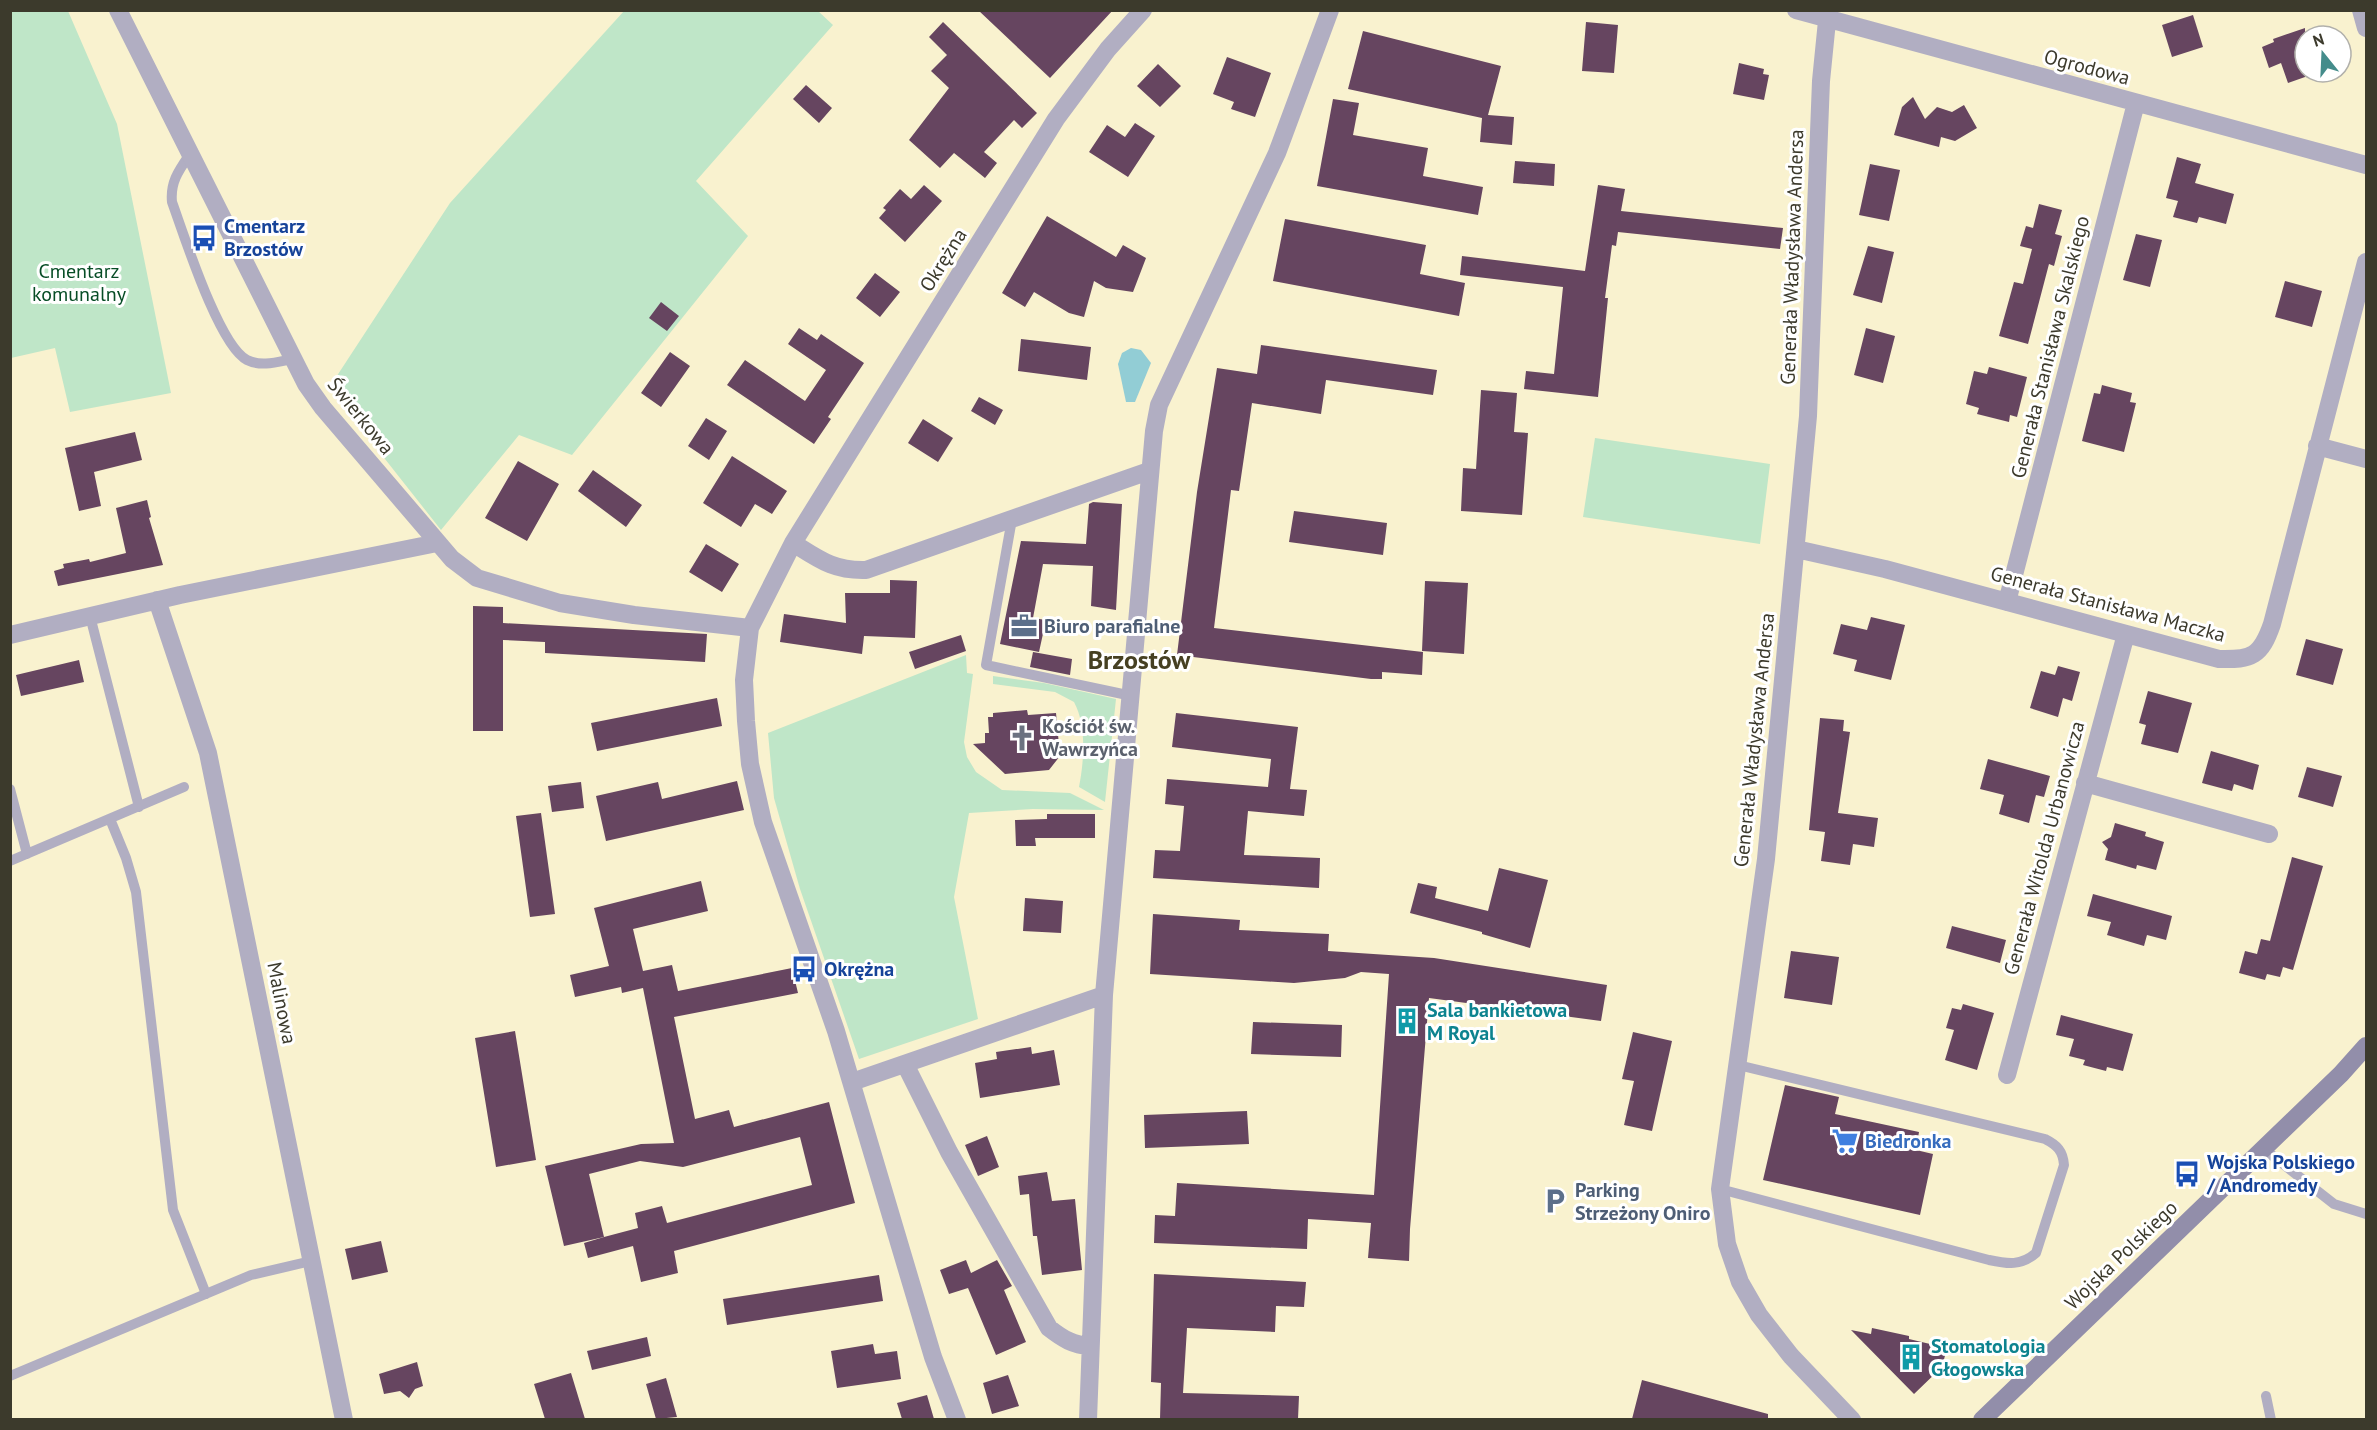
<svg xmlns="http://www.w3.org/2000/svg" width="2377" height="1430" viewBox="0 0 2377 1430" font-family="'PT Sans',sans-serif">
  <rect width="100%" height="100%" fill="#f9f2cf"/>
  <path fill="#bfe6c8" d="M10,11H68L117,124L171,393L70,412L55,348L11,358Z
    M624,11H818L833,25L696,181L748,236L572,455L519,435L441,530L329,388L450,203Z
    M1595,438L1770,464L1760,544L1583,517Z
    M966,655L967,673L973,674L964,742L967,757L976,772L1002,790L1070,793L1104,810L1033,809L969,813L954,897L978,1019L859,1059L800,889L774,798L768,733Z
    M993,676L1044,683L1116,699L1105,802L1079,787C1084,761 1087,726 1074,702L1055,692L993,684Z"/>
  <path fill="#92cdd5" d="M1131,348L1141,350L1151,363L1135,402H1126L1118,364L1122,353Z"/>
  <path fill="#664560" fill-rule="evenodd" d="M978,10H1113L1050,78Z
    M2193,15L2203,47L2172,57L2162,25Z
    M943,22L1037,113L1022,128L1014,120L984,152L997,163L985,178L954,153L940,168L909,140L949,88L931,71L947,55L929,37Z
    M1586,22L1618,25L1614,73L1582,71Z
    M2305,28V77L2288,83L2281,63L2269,68L2262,47L2274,42L2273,39Z
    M1363,31L1501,66L1488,115L1514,117L1512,145L1480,142L1482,118L1348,89Z
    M1227,57L1271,73L1255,117L1231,109L1234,102L1213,94Z
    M1739,63L1764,69L1763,74L1769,75L1764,100L1733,94Z
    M1158,64L1181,86L1160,107L1137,86Z
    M806,85L832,108L819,123L793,99Z
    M1913,97L1925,119L1937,107L1952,112L1964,105L1977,128L1955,141L1941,137L1939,147L1894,135L1902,107Z
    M1333,99L1359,103L1353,135L1428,148L1423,176L1483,187L1478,215L1317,186Z
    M1135,123L1155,136L1128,177L1089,152L1107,125L1125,137Z
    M2177,157L2201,164L2195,183L2234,194L2226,224L2199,217L2197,223L2173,217L2178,201L2166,198Z
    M1515,161L1555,164L1554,186L1513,183Z
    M1870,164L1900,170L1889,221L1859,215Z
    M924,185L942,201L905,242L879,218L886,210L883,208L900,189L911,199Z
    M1598,185L1625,189L1621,211L1783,228L1780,249L1618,232L1616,246L1612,245L1605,298H1608L1598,397L1524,389L1526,371L1554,374L1563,287L1460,275L1462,256L1585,271Z
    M2039,204L2062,210L2055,234L2062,236L2054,266L2049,264L2028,344L1999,336L2014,282L2023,284L2032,249L2020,246L2026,226L2033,228Z
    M1047,216L1116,257L1123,245L1146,258L1133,292L1106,288L1094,281L1084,317L1069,313L1034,292L1025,307L1002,293Z
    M1285,219L1426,245L1420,274L1465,283L1459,316L1273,281Z
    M2136,234L2162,240L2150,287L2123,280Z
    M1868,246L1894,252L1882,303L1853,295Z
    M875,273L900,292L880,317L856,298Z
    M2285,281L2322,291L2312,327L2275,317Z
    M661,302L679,316L667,331L649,318Z
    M799,328L817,340L821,334L864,363L828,417L831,419L814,444L727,385L745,360L805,401L826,370L788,344Z
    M1866,328L1895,336L1883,383L1854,375Z
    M1021,339L1091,347L1087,380L1018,371Z
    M1261,345L1437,370L1433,395L1326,380L1321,414L1252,403L1239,491L1231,490L1214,628L1423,652L1422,675L1382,672V679H1371L1177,655L1197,492L1217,368L1257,374Z
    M670,352L690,366L661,407L641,393Z
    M1989,367L2027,377L2017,417L2010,415L2009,422L1977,414L1979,408L1966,404L1974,371L1987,374Z
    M2102,385L2132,393L2130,402L2136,403L2124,452L2082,441L2094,393L2100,394Z
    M1481,390L1517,393L1514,432L1528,433L1522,515L1461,511L1463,468L1476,469Z
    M979,397L1003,410L995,425L971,411Z
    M706,418L727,431L709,460L688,446Z
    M923,419L953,438L938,462L908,443Z
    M135,432L142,460L94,472L101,506L79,511L65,448Z
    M732,456L787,491L772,514L755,504L741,527L703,503Z
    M518,461L559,484L527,541L485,518Z
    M593,470L642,505L626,527L578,491Z
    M147,500L151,517L149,518L163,565L58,586L54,571L64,568L63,564L89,559L90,562L126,553L116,508Z
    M1093,502L1122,504L1116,610L1091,606L1093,566L1043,564L1033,618L1046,620L1039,652L1000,644L1021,541L1086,544L1089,504Z
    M1294,511L1387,523L1383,555L1289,542Z
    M706,544L739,564L722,592L689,572Z
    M890,580L917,581L915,638L864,636L862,654L780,642L784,614L846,623L845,593H890Z
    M1425,581L1468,583L1464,654L1422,651Z
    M473,606L503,607V623L707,634L705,662L545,653V642L503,640V731H473Z
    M1871,617L1905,625L1891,680L1854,671L1857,660L1833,654L1841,624L1867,630Z
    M961,635L966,651L915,669L909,652Z
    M2306,639L2343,649L2333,685L2296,675Z
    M1033,652L1072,659L1070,675L1030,667Z
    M79,660L84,682L21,696L16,675Z
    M2058,666L2080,672L2072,701L2063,698L2058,717L2030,708L2041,671L2055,675Z
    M2148,691L2192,703L2178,753L2141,744L2146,725L2139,723Z
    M717,698L722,726L597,751L591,723Z
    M1027,710L1028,715L1056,713L1060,756L1049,770L1005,774L973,744L985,743V733H989L988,717H993V713Z
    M1176,713L1298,727L1290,789L1307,790L1304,816L1248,811L1244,855L1320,858L1319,888L1153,878L1155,850L1180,851L1184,806L1165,804L1167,779L1268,787L1271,759L1172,747Z
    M1820,718L1844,720L1843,731L1850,732L1838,813L1878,818L1874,847L1853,844L1850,865L1821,861L1825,832L1809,830Z
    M2211,751L2259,765L2253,790L2234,784L2232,791L2202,783Z
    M1988,759L2050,776L2044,797L2036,795L2029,823L1999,814L2004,795L1980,789Z
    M2307,767L2342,776L2333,807L2298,797Z
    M737,781L744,810L606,841L596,796L658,782L662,799Z
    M581,782L584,808L552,812L548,786Z
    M541,813L555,914L530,917L516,816Z
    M1047,814H1095V838H1035L1036,846H1016L1015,820L1047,819Z
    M2115,823L2146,832L2145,836L2164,842L2156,870L2137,865L2136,869L2105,860L2108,849L2102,842L2111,837Z
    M2292,857L2323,866L2293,970L2283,967L2280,977L2267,974L2265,980L2239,973L2245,951L2257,954L2261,939L2270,941Z
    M1499,868L1548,880L1530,948L1482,934V932L1410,913L1418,883L1437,887L1435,898L1488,911Z
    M701,881L708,911L633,929L643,971L672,965L678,991L792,968L798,993L674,1017L695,1119L729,1110L734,1127L829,1102L855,1203L674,1251L678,1273L641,1282L633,1246L588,1258L584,1243L604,1237L564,1246L545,1166L641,1144L674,1143L643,988L622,993L621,987L575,997L570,975L609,966L594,908ZM800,1137L812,1185L667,1223L662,1206L635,1213L638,1228L604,1237L589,1174L640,1161L683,1167Z
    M2093,894L2172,916L2166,940L2147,935L2144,946L2107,935L2111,922L2087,916Z
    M1025,898L1063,901L1061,933L1023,931Z
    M1153,914L1240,920L1239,930L1329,934L1328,951L1434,958L1607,985L1601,1021L1429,998L1410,1229L1409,1261L1368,1258L1371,1223L1308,1219L1307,1249L1154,1243L1155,1215L1175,1216L1177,1183L1374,1195L1389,974L1361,972L1345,978L1294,983L1150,974Z
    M1952,926L2006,940L2000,963L1946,948Z
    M1791,951L1839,957L1832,1005L1784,998Z
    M1963,1004L1994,1013L1977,1070L1945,1060L1954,1030L1946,1028L1952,1008L1961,1010Z
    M2061,1015L2133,1034L2123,1071L2107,1067L2106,1071L2083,1065L2085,1060L2069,1056L2074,1039L2056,1035Z
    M1253,1022L1342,1025L1341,1057L1251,1054Z
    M515,1031L536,1160L496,1167L475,1038Z
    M1633,1032L1672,1041L1652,1131L1624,1125L1634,1081L1622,1079Z
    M1031,1047L1032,1054L1054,1050L1060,1085L980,1098L975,1063L997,1059L996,1052Z
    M1785,1085L1839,1097L1835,1114L1919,1132L1916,1150L1933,1154L1920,1215L1763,1180Z
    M1247,1111L1249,1144L1145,1148L1144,1115Z
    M987,1136L999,1167L978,1176L965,1145Z
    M1047,1172L1052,1201L1075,1199L1082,1270L1042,1275L1037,1236H1033L1029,1194L1020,1195L1018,1176Z
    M381,1241L388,1272L352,1280L345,1249Z
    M966,1260L971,1273L997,1260L1012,1286L1004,1290L1026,1342L996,1355L968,1288L949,1294L940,1270Z
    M1154,1274L1306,1282L1304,1307L1276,1306L1275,1332L1187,1328L1183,1393L1299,1396L1298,1419H1160L1161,1383L1151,1382Z
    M879,1275L883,1301L727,1325L723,1299Z
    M1872,1328L1909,1336V1339L1947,1348L1942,1367L1914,1394L1851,1330L1871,1334Z
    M647,1337L651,1356L592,1370L587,1351Z
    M873,1344L875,1354L897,1351L901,1379L837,1388L831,1351Z
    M417,1362L423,1386L415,1389L409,1398L400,1391L384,1394L379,1374Z
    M571,1373L585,1419H545L534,1384Z
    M1008,1375L1019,1406L992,1414L983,1383Z
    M666,1378L677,1417L656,1419L646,1384Z
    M1642,1380L1768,1414V1419H1632Z
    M927,1395L934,1419H902L897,1403Z"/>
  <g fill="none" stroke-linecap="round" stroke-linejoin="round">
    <path stroke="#b1aec2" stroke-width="10" d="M190,154C179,170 170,182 172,202C184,235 219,346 247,360C261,367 277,362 292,359
      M1012,519L986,665L1132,696
      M90,616L139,807
      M10,789L27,854
      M110,819L126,858L136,892L173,1210L206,1294
      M10,861L184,787
      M2264,1149L2334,1204L2366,1214
      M1720,1189L1989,1260C2008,1264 2021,1266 2036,1253L2064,1165C2063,1151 2057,1145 2045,1139L1738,1065
      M10,1376L251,1275L311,1261
      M2266,1396L2271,1420"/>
    <path stroke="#b1aec2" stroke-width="18" d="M118,10L306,384L323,408L452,559L477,578L560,603L634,615L750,628
      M1796,10L2366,165
      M2361,10L2366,28
      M1827,21L1821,81L1808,416L1766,859L1720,1189L1727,1244L1740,1282L1759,1315L1791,1356L1852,1420
      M2317,446L2366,459
      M793,543C820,560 834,571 866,570L1149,471
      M1796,549L1885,569L2219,659C2252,660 2261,656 2272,624L2366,262
      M157,600L208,753L344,1420
      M2007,602L2136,103
      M10,635L180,595L437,543
      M2085,783L2269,834
      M905,1064L949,1152L1049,1328C1063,1339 1073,1345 1090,1346
      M2007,1075L2126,634
      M852,1082L1104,995
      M957,1420L933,1357L836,1031L763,822L750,764L746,721L744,680L750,628L793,543L1056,119L1108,49L1143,10
      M1088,1420L1104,995L1154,431L1159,405L1277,153L1330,10"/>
    <path stroke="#928eaa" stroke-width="18" d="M1982,1420L2341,1074L2366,1046"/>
  </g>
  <defs>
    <g id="bus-bare" transform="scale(2.07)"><path d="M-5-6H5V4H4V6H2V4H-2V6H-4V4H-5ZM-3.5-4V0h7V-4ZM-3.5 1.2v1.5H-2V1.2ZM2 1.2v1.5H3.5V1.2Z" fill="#1a4fb4" stroke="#fff" stroke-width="2.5" paint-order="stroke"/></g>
    <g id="office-bare" transform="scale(2.07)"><path d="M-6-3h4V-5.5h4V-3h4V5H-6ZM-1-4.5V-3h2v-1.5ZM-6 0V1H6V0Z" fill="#5c6f8a" stroke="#fff" stroke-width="2.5" paint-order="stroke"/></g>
    <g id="church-bare" transform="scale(2.07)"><path d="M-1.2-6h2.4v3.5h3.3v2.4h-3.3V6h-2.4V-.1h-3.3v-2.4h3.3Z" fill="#6b7280" stroke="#fff" stroke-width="2.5" paint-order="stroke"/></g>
    <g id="building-bare" transform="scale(2.07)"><path d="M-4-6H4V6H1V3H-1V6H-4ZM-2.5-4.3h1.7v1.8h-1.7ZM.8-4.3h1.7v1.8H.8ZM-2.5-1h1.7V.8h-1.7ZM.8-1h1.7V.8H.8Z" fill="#0f9aa8" stroke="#fff" stroke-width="2.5" paint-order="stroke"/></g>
    <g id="supermarket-bare" transform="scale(2.07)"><path d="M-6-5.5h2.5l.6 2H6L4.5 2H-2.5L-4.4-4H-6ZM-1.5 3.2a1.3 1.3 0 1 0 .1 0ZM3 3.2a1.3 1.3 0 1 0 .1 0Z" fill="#3f7fe0" stroke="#fff" stroke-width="2.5" paint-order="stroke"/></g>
    <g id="parking-bare" transform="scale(2.07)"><path d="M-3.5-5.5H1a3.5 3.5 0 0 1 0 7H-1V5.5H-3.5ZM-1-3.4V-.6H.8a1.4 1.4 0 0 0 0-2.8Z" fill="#5c6f8a" stroke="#fff" stroke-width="2.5" paint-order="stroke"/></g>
  </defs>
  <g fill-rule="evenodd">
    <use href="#bus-bare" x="204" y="238"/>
    <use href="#office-bare" x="1024" y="626"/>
    <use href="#church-bare" x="1022" y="738"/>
    <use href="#bus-bare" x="804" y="969"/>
    <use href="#building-bare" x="1407" y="1021"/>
    <use href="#supermarket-bare" x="1845" y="1141"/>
    <use href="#bus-bare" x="2187" y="1174"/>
    <use href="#parking-bare" x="1555" y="1201"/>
    <use href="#building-bare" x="1911" y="1357"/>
  </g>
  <g text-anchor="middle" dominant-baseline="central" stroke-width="6" stroke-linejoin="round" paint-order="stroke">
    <g font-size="20" fill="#3c3a2c" stroke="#fff">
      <text transform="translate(2087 67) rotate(15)">Ogrodowa</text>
      <text transform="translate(1792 257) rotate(-88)">Generała Władysława Andersa</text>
      <text transform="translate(943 260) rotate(-58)">Okrężna</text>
      <text transform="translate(2050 347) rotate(-76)">Generała Stanisława Skalskiego</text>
      <text transform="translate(361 416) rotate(51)">Świerkowa</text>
      <text transform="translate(2108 604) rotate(15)">Generała Stanisława Maczka</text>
      <text transform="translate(1754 740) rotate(-84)">Generała Władysława Andersa</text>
      <text transform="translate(2044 848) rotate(-75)">Generała Witolda Urbanowicza</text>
      <text transform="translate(282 1003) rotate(79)">Malinowa</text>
      <text transform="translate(2121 1255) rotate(-44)">Wojska Polskiego</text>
    </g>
    <g font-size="20" font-weight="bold" fill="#164399" stroke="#fff" text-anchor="start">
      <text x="224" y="226">Cmentarz<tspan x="224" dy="23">Brzostów</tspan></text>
      <text x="824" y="969">Okrężna</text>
      <text x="2207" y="1162">Wojska Polskiego<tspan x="2207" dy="23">/ Andromedy</tspan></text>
    </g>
    <g font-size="20" fill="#074d26" stroke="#fff">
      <text x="79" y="271">Cmentarz<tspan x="79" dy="23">komunalny</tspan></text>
    </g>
    <g font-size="20" font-weight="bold" fill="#4e5e75" stroke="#fff" text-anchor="start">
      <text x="1044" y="626">Biuro parafialne</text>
      <text x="1575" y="1190">Parking<tspan x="1575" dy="23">Strzeżony Oniro</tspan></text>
    </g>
    <g font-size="20" font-weight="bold" fill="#5b616d" stroke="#fff" text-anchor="start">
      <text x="1042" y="726">Kościół św.<tspan x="1042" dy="23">Wawrzyńca</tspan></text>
    </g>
    <g font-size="20" font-weight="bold" fill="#0d838f" stroke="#fff" text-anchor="start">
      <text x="1427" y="1010">Sala bankietowa<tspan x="1427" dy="23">M Royal</tspan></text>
      <text x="1931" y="1346">Stomatologia<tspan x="1931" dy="23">Głogowska</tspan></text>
    </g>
    <g font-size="20" font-weight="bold" fill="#366cbe" stroke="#fff" text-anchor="start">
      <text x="1865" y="1141">Biedronka</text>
    </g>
    <g font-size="26" font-weight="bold" fill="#464022" stroke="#fff">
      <text x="1139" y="659">Brzostów</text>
    </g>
  </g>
  <rect width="2377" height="1430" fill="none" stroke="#3c3a2c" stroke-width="24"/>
  <g transform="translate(2323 54) rotate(342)"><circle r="28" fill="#ffffff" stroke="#b1b0ab" stroke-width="1.5"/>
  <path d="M0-4.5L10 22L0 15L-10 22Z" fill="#448c8b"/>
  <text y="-9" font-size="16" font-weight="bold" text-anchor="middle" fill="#3c3a2c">N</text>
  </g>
</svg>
